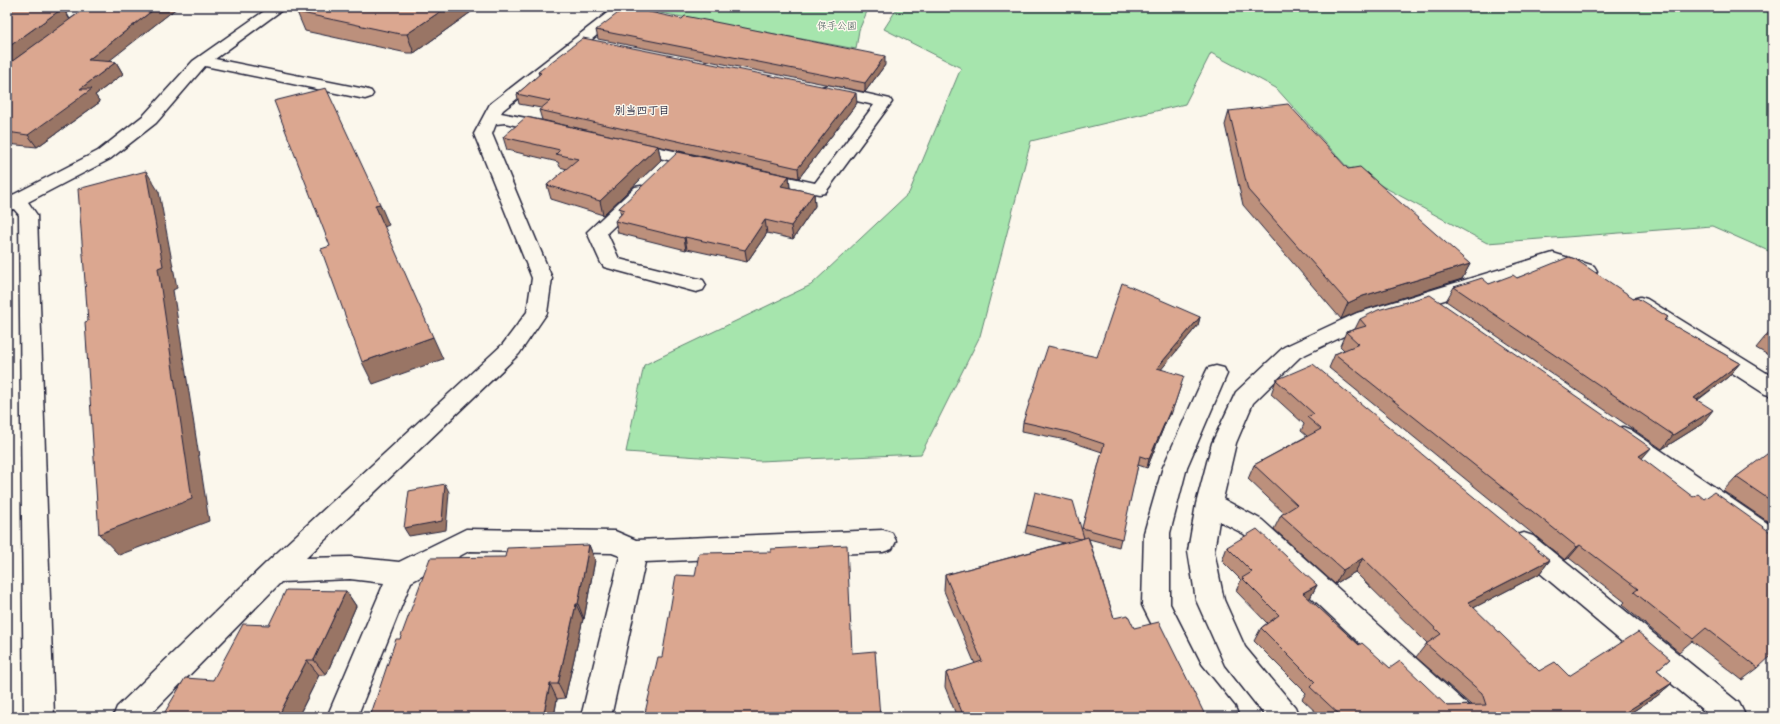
<svg xmlns="http://www.w3.org/2000/svg" width="1780" height="724" viewBox="0 0 1780 724" font-family="Kalam,'Klee One',sans-serif">
  <rect width="100%" height="100%" fill="#fbf7ec"/>
  <filter id="ink" filterUnits="userSpaceOnUse"><feTurbulence type="fractalNoise" baseFrequency=".025" numOctaves="2"/><feDisplacementMap in="SourceGraphic" scale="8" xChannelSelector="R" yChannelSelector="G"/><feConvolveMatrix kernelMatrix="1 2 1 2 8 2 1 2 1" color-interpolation-filters="sRGB"/></filter>
  <g filter="url(#ink)">
    <path fill="#a6e5ad" stroke="#648474" d="M628,7H869L859,30L856,49Z
      M898,7H1773V253L1712,226L1487,243L1347,167L1276,88L1211,53L1185,104L1031,141L980,336L921,454L759,461L626,452L644,365L811,285L909,193L961,68L884,29Z"/>
    <g fill="none" stroke-linecap="round" stroke-linejoin="round">
      <g stroke="#22223b" stroke-width="3">
        <path id="minor" d="M270,7H286L215,59L365,89L371,91L373,94L371,97L365,99L205,66L156,123L110,159L28,202L37,215L54,717H24L19,215L14,209L7,211V198L98,151L144,115L193,61Z
          M616,9L621,10L623,13L621,16L503,110L501,113L556,124L558,128L556,132L550,133L505,123L496,124L492,134L552,278L547,313L519,354L306,558L350,557L399,562L466,529L615,531L636,540L883,530L892,533L896,541L892,549L883,552L645,562L611,717H581L620,556L612,553L469,551L411,582L357,717H327L384,583L350,579L281,582L148,717H113L117,707L266,563L503,344L527,312L532,278L474,134L490,104L611,10Z
          M7,10H90L95,11L97,14L95,17L90,18H7Z
          M828,85L890,99L892,102L825,193L819,194L755,180L752,176L755,172L761,171L815,183L874,105L822,93L820,90L822,87Z
          M631,141L708,159L711,163L708,167L702,168L625,150L622,146L625,142Z
          M641,186L647,187L650,191L647,195L607,233L619,259L703,280L706,285L703,290L696,292L604,267L601,263L587,232L635,187Z
          M1553,253L1594,266L1597,271L1594,276L1587,277L1553,266L1371,323L1300,357L1253,403L1236,443L1223,499L1262,520L1470,707L1474,717H1438L1244,534L1219,521L1214,551L1224,600L1245,647L1295,707L1299,717H1266L1225,665L1196,600L1188,551L1196,504L1212,443L1236,392L1284,347L1357,313Z
          M1640,297L1647,299L1773,377V396L1765,394L1633,309L1630,304L1633,299Z
          M1216,366L1224,368L1227,374L1187,467L1170,533V604L1201,665L1235,707L1239,717H1206L1181,683L1142,605L1144,533L1163,467L1205,374L1208,368Z
          M1623,427L1631,430L1773,527V552L1764,549L1615,442L1611,436L1615,430Z
          M1524,533L1533,536L1739,703L1744,713L1742,717H1709L1710,716L1515,552L1511,544L1515,536Z"/>
      </g>
      <use href="#minor" fill="#fbf7ec" fill-rule="evenodd"/>
    </g>
    <path fill="#bc907c" stroke="#22223b" fill-rule="evenodd" d="M7,7H178L108,61L116,62L123,74L95,95L100,102L37,147L7,144ZM64,8H85L70,19Z
      M306,7H478L414,53H407L305,31L297,12Z
      M596,30L885,65L865,92L598,39Z
      M538,72L857,103L799,178L542,120L539,110L541,108L519,104L517,94L539,75Z
      M1229,111L1348,169L1470,264L1462,279L1357,312L1341,319L1243,205L1225,125Z
      M503,137L658,146L661,160L603,215L551,199L547,185L567,169L560,167L558,162L507,150Z
      M789,176L790,188L814,193L815,206L793,239L767,233L747,262L687,249L686,250L618,233L615,221L621,214L619,208Z
      M1489,284L1635,299L1668,317L1665,321L1740,363L1728,377L1698,400L1702,424L1662,449L1446,301L1454,287Z
      M1200,317L1198,325L1161,369L1181,385L1171,415L1169,414L1147,468L1138,465L1119,547L1089,539L1114,618L1134,628L1206,717H957L945,687L946,673L975,664L944,591L945,575L1064,543L1025,533L1027,525L1082,529L1102,452L1066,440L1022,431L1023,422L1097,357Z
      M1360,319L1642,458L1758,668L1742,680L1692,641L1679,652L1622,605L1625,602L1569,558L1565,560L1329,368L1335,354L1344,350L1340,346L1346,332L1355,329Z
      M1773,330V358L1756,348L1769,332Z
      M1276,380L1550,560L1539,574L1473,608L1539,671L1569,676L1670,659L1657,670L1672,683L1657,696L1624,717H1321L1302,699L1306,693L1254,641L1261,628L1267,623L1236,591L1241,580L1222,561L1227,547L1317,585L1310,598L1309,599L1359,645L1390,668L1447,706L1471,705L1416,657L1427,643L1355,572L1335,584L1274,529L1281,515L1284,513L1248,479L1254,465L1307,436L1301,431L1304,424L1271,394Z
      M1773,452V525L1723,491L1736,477Z
      M589,545L595,560L584,619H583L565,698L557,699L554,717H370L400,639L505,557Z
      M346,591L356,606L326,675H319L298,717H162L213,680L269,625Z"/>
    <path fill="#997565" stroke="#22223b" d="M157,7H178L95,72L88,60Z
      M447,7H478L414,53L407,34Z
      M63,8L70,20L7,65V48Z
      M885,56V65L865,92V83Z
      M116,62L123,74L95,95L100,102L37,147L28,135L80,89Z
      M856,93L857,103L799,178L798,168Z
      M658,146L661,160L603,215L600,201Z
      M146,171L159,192L177,288L173,290L209,521L119,555L99,534Z
      M789,176L790,189L781,186Z
      M814,193L815,206L793,239L791,226Z
      M380,204L389,225L384,227L375,205Z
      M765,220L767,233L747,262L745,250Z
      M685,237L687,249L686,250L684,238Z
      M1470,264L1462,279L1357,312L1341,319L1348,303L1363,296Z
      M1200,317L1198,325L1155,377L1157,368Z
      M433,337L443,359L373,384L362,362Z
      M1740,363L1728,377L1682,411L1694,398Z
      M1172,406L1169,414L1147,468L1149,459Z
      M1713,410L1702,424L1662,449L1673,435Z
      M1651,448L1639,462V456Z
      M445,484L449,492L446,530L409,536L404,528Z
      M589,545L595,560L584,619L578,604Z
      M1580,545L1569,558L1565,560L1577,547Z
      M1363,558L1355,572L1335,584L1343,570Z
      M1550,560L1539,574L1458,616L1468,602Z
      M1317,585L1310,598L1296,606L1303,593Z
      M346,591L356,606L326,675L314,660Z
      M576,604L583,619L565,698L558,684Z
      M307,660L319,675L298,717H278Z
      M1672,683L1657,696L1624,717H1618Z
      M550,684L557,699L554,717H543Z"/>
    <path fill="#dba790" stroke="#22223b" d="M87,7H157L88,60L116,62L80,89H92L28,135L7,132V65Z
      M306,7H447L407,34H400L297,12Z
      M626,7L682,19L685,16L885,56L865,83L596,30Z
      M7,8H63L7,48Z
      M583,38L856,93L798,168L539,110L550,101L517,94L541,73L538,72Z
      M326,88L380,204L375,205L433,337L362,362L321,249L330,246L274,101Z
      M1288,104L1348,169L1360,167L1470,264L1363,296L1348,303L1248,190L1229,111Z
      M526,117L658,146L600,201L547,185L578,159L556,154L560,150L503,137Z
      M678,152L789,176L781,186L814,193L791,226L765,220L745,250L685,237L684,238L615,221L625,210L619,208Z
      M146,171L163,266L158,268L192,499L99,534L85,322L88,321L78,189Z
      M1569,257L1575,259L1635,299L1637,298L1668,317L1664,320L1740,363L1694,398L1713,410L1673,435L1454,287L1482,278L1489,284L1513,275L1517,278Z
      M1122,283L1200,317L1157,368L1184,376L1174,406H1172L1149,459L1140,456L1122,539L1082,528L1104,444L1068,432L1023,422L1048,346L1097,357Z
      M1430,295L1651,448L1639,456L1693,497L1698,494L1704,499L1714,492L1773,534V654L1758,668L1706,628L1693,639L1634,592L1638,589L1580,545L1577,547L1335,354L1359,344L1346,332L1366,326L1360,319L1378,310Z
      M1773,330V334L1769,332Z
      M1313,364L1550,560L1468,602L1539,671L1555,662L1569,676L1638,632L1670,659L1657,670L1672,683L1618,717H1342L1310,687L1315,682L1261,628L1279,615L1242,578L1252,572L1227,547L1257,529L1317,585L1303,593L1359,645L1362,643L1390,668L1400,661L1447,706L1486,705L1482,693L1426,644L1441,634L1363,558L1343,570L1281,515L1297,505L1254,465L1321,429L1307,417L1314,414L1276,380Z
      M1771,451L1773,452V502L1736,477Z
      M445,484L442,521L404,528L409,491Z
      M1035,492L1073,501L1084,538L1081,539L1027,525Z
      M1088,537L1114,618L1128,615L1134,628L1159,622L1206,717H964L946,673L982,661L945,575Z
      M589,545L578,604H576L558,684H550L543,717H370L396,639H400L430,558L505,557L507,548Z
      M847,545L852,653L875,651L880,717H644L658,657H662L676,575L695,576L699,553L771,552V549Z
      M286,590L346,591L314,660H307L278,717H162L185,678L213,680L243,624L269,625Z"/>
  </g>
  <g text-anchor="middle" dominant-baseline="central" stroke-width="3" stroke-linejoin="round" paint-order="stroke">
    <g font-size="10" fill="#4a5c5d" stroke="#fbf7ec">
      <text x="837" y="26">保手公園</text>
    </g>
    <g font-size="11" font-weight="bold" fill="#22223b" stroke="#fbf7ec">
      <text x="642" y="111">別当四丁目</text>
    </g>
  </g>
  <rect width="1780" height="724" fill="none" stroke="#fbf7ec" stroke-width="24"/>
  <rect x="12" y="12" width="1756" height="700" fill="none" stroke="#22223b" stroke-width="1.5" filter="url(#ink)"/>
</svg>
